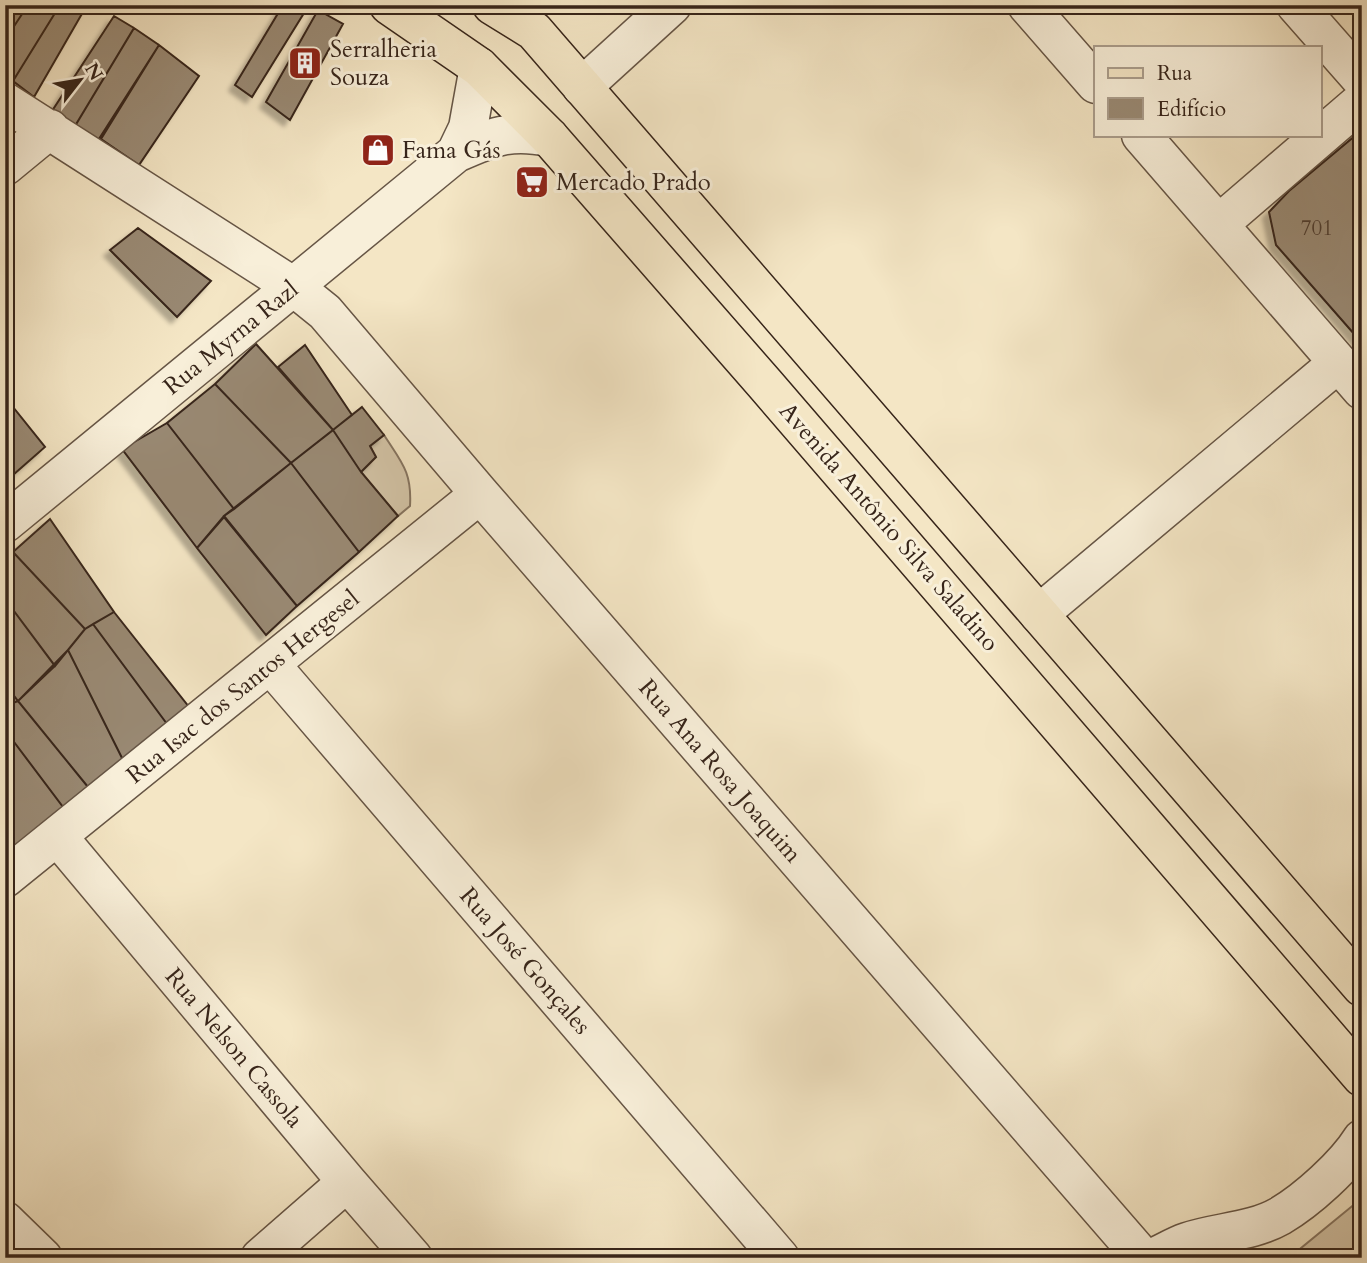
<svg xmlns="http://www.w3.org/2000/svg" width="1367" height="1263" viewBox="0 0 1367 1263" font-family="Cardo,serif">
  <defs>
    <filter id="shadow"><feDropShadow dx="-6" dy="6" stdDeviation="2" flood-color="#0004"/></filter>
  </defs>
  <rect width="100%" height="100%" fill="#f4e6c5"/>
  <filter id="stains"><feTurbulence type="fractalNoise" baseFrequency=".00286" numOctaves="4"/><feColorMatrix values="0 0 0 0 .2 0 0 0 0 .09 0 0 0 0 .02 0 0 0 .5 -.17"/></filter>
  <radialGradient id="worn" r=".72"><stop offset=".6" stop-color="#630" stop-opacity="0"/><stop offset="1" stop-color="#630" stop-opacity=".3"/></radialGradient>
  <path fill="#d4c5a8" stroke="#867561" stroke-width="2" d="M384,435C402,463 412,472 410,506L398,516L361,472L376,457L370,446Z
    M1362,1198V1258H1286L1290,1257Z"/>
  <path fill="#998973" stroke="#37251a" stroke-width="2" filter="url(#shadow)" d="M5,5H28L5,40Z
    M28,5H60L13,81L5,74V40Z
    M60,5H87L34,97L13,81Z
    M283,5H309L252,97L235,85Z
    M318,10L343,24L290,120L266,102Z
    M114,16L134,28L75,126L52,111Z
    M134,28L159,45L97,142L75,126Z
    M159,45L199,76L139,165L101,139Z
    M1362,130V343L1276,245L1269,212L1289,191Z
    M138,228L211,281L177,317L110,250Z
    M256,344L333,430L291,463L215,384Z
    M305,345L352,415L333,430L278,367Z
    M215,384L291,463L234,509L167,423Z
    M5,397L45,447L5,482Z
    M362,407L384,435L370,446L376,457L361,472L333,430Z
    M167,423L234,509L224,516L197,548L122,449Z
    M333,430L361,472L398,516L359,552L291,463Z
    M291,463L359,552L297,606L224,516Z
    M224,517L297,606L266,635L197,548Z
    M50,519L114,612L85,629L13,552Z
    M13,552L85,629L55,666L5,599V557Z
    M5,599L55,666L18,701L5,684Z
    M114,612L189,707L170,728L93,624Z
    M93,624L170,728L125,764L68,650L85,629Z
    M68,650L125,764L88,787L18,701Z
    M5,684L18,701L5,706Z
    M18,701L88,787L66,811L5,730V706Z
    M5,730L66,811L5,854Z"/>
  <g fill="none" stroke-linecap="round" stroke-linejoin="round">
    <g stroke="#665545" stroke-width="41">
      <path id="minor" d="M1027,5L1096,84
        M1296,5L1362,80
        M582,87L672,5
        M5,102L294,287L325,312L480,494L1143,1258
        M1141,135L1362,390
        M456,153L468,128L479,67
        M5,166L50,129
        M1219,224L1362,101
        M5,523L456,153C492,137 509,129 549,137
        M1039,614L1338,363
        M270,664L780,1258
        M58,837L347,1182L413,1258
        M5,878L480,494
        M5,1221L43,1258
        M260,1258L347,1182
        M1153,1258C1164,1253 1175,1246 1187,1242C1216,1232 1252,1232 1280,1216C1307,1200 1345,1166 1362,1139"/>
    </g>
    <g stroke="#37251a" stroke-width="41">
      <path id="major" d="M389,5L479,67L549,137L765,384L1362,1077
        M492,5L534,31L1362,987"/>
    </g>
    <use href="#minor" stroke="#f8efd9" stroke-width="38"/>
    <use href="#major" stroke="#f4e6c5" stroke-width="38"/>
  </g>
  <defs>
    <g id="building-square" transform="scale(1.75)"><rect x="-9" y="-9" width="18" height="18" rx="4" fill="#8f2418" stroke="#f8efd9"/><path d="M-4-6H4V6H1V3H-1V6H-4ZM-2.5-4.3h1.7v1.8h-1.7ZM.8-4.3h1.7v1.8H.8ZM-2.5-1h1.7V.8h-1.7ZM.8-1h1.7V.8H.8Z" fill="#fff"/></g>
    <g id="shop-square" transform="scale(1.75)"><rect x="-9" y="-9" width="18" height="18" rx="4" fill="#8f2418" stroke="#f8efd9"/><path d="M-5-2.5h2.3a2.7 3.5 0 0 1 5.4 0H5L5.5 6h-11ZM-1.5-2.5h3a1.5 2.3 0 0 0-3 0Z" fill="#fff"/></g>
    <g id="supermarket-square" transform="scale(1.75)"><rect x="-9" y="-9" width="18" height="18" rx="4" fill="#8f2418" stroke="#f8efd9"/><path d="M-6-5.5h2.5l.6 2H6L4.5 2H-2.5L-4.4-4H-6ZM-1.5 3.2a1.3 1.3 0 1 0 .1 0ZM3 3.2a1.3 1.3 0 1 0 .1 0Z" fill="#fff"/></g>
  </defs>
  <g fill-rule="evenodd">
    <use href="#building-square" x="305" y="63"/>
    <use href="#shop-square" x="378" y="150"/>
    <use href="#supermarket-square" x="532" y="182"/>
  </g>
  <g text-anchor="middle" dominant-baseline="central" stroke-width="6" stroke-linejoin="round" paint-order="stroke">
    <g font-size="21" fill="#503e30">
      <text x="1317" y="228">701</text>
    </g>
    <g font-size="24" fill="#37251a" stroke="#f8efd9" text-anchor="start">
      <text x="330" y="49">Serralheria<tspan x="330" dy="28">Souza</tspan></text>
      <text x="402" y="150">Fama Gás</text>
      <text x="556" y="182">Mercado Prado</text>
    </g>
    <g font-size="24" fill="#37251a" stroke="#f8efd9">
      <text transform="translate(231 338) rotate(-39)">Rua Myrna Razl</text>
      <text transform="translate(889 527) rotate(49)">Avenida Antônio Silva Saladino</text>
      <text transform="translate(243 687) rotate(-39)">Rua Isac dos Santos Hergesel</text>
      <text transform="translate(720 771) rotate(49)">Rua Ana Rosa Joaquim</text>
      <text transform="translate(525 961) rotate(49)">Rua José Gonçales</text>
      <text transform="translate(234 1048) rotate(50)">Rua Nelson Cassola</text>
    </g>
  </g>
  <rect width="1367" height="1263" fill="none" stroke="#f4e6c5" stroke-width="28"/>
  <rect x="7" y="7" width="1353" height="1249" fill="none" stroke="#37251a" stroke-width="3.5"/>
  <rect x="14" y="14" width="1339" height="1235" fill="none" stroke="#37251a" stroke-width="2"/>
  <rect x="1094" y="46" width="228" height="91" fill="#f8efd9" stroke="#ab9e8d" stroke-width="2"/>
  <rect x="1108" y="68" width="35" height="10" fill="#f4e6c5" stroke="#ab9e8d" stroke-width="2"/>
  <text x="1157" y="80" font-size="21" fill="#37251a">Rua</text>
  <rect x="1108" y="98" width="35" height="21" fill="#998973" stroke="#ab9e8d" stroke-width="2"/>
  <text x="1157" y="116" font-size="21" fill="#37251a">Edifício</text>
  <g transform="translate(80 80) rotate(59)" stroke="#f8efd9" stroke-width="5" paint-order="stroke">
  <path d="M0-5L12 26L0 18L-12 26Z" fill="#37251a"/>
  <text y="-10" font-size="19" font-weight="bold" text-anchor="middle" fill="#37251a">N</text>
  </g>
  <rect width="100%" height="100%" filter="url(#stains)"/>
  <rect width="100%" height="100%" fill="url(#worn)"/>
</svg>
